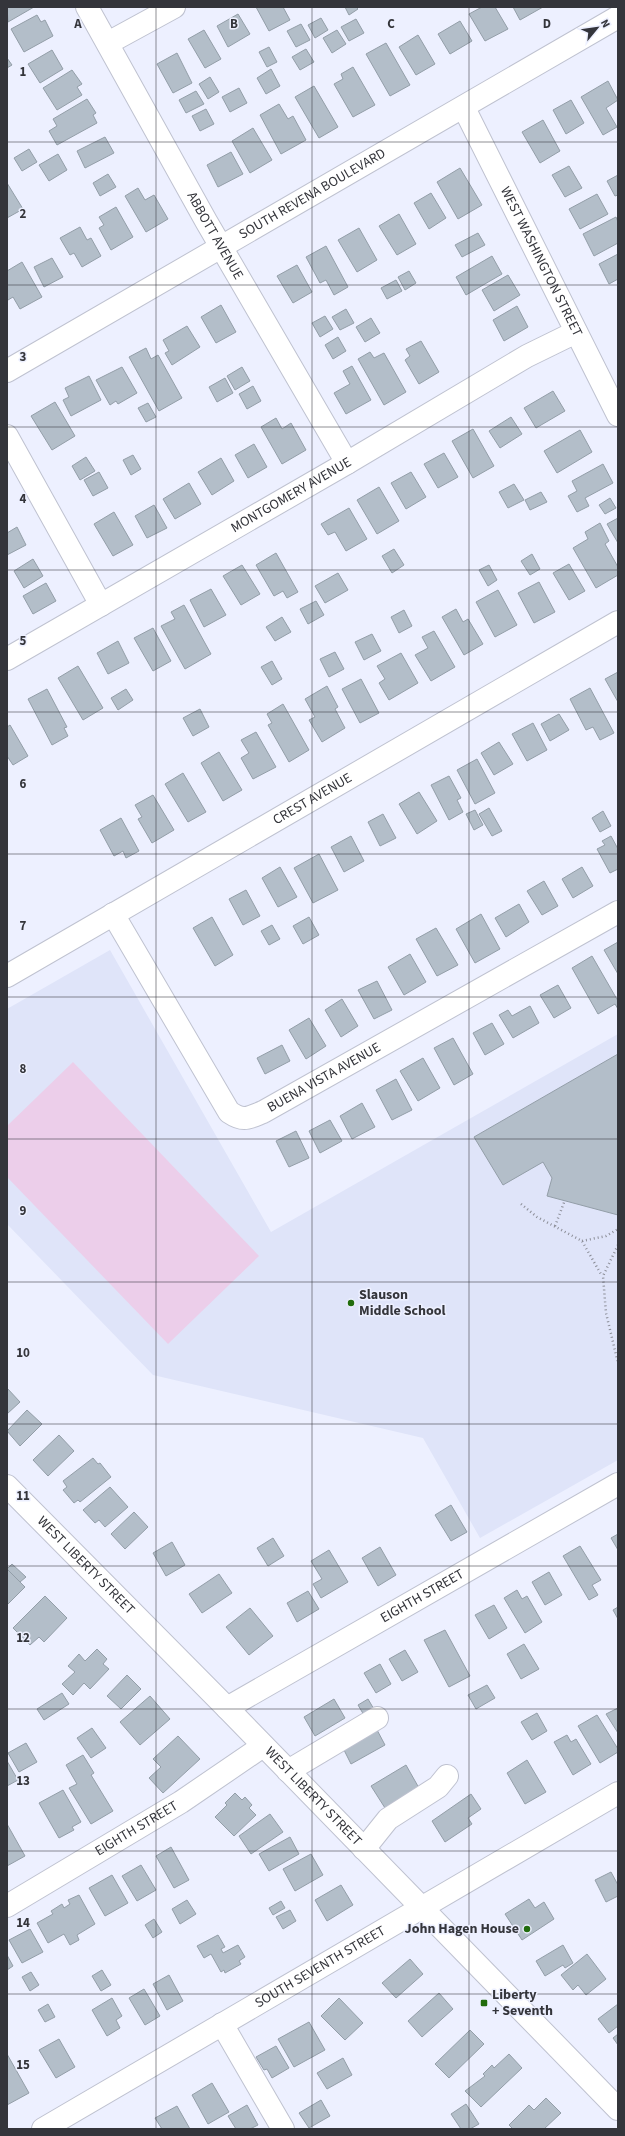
<svg xmlns="http://www.w3.org/2000/svg" width="625" height="2136" viewBox="0 0 625 2136" font-family="'Source Sans 3',sans-serif">
  <rect width="100%" height="100%" fill="#edf0ff"/>
  <path fill="#dfe4f9" d="M110,950L271,1232L618,1034V1460L480,1538L423,1438L153,1375L7,1224V1009Z"/>
  <path fill="#ecceea" d="M73,1062L259,1256L168,1344L7,1177V1126Z"/>
  <path fill="#b3bec9" stroke="#939ea8" d="M7,7H34L8,22Z
    M256,7H283L290,20L269,31Z
    M345,7H356L358,9L349,15Z
    M482,7H495L508,29L485,41L469,14Z
    M513,7H543L520,20Z
    M238,14L250,34L228,47L217,26Z
    M37,15L41,22L45,20L53,36L24,52L11,29Z
    M321,18L328,30L315,38L308,25Z
    M356,19L364,33L349,41L341,27Z
    M460,21L472,41L450,54L438,34Z
    M301,24L310,40L296,47L287,31Z
    M204,30L221,59L205,68L188,39Z
    M337,30L346,44L332,53L323,38Z
    M418,35L435,64L416,75L399,47Z
    M386,43L410,85L390,96L366,54Z
    M269,47L277,62L267,67L259,52Z
    M306,49L314,62L300,70L292,57Z
    M52,50L63,69L40,83L28,64Z
    M177,53L192,83L173,93L157,64Z
    M7,58L12,65L7,68Z
    M353,67L375,105L353,117L334,84L343,79L341,74Z
    M271,69L280,86L266,94L257,78Z
    M72,70L82,84L77,87L82,95L57,110L43,88Z
    M210,77L219,92L208,99L199,84Z
    M608,81L618,100L606,108L617,127L603,135L581,97Z
    M314,86L338,127L319,138L295,97Z
    M239,88L247,103L230,112L222,97Z
    M196,91L204,104L186,113L179,100Z
    M87,99L96,113L93,115L97,123L57,145L49,131L57,126L53,119Z
    M571,100L584,123L566,134L553,110Z
    M279,104L288,119L293,116L306,140L281,154L260,115Z
    M206,109L214,124L200,131L192,116Z
    M543,120L560,151L540,163L522,132Z
    M253,128L272,160L250,173L232,141Z
    M105,137L114,153L85,168L77,151Z
    M29,149L37,162L22,171L14,158Z
    M231,152L243,174L218,187L207,165Z
    M58,154L67,170L49,181L39,165Z
    M569,166L582,188L565,197L552,175Z
    M460,168L482,205L458,219L437,182Z
    M108,174L116,187L100,196L93,183Z
    M618,175V195L615,196L607,181Z
    M7,183L23,209L7,218Z
    M138,188L145,200L154,195L168,219L146,232L125,196Z
    M431,193L446,218L429,229L414,203Z
    M597,194L608,214L580,229L569,209Z
    M116,207L133,237L111,250L99,228L104,225L99,217Z
    M399,214L416,244L397,255L379,226Z
    M616,217L618,222V243L594,256L583,234Z
    M80,227L87,240L91,238L101,256L82,267L74,253L70,255L60,238Z
    M359,228L377,260L357,272L338,240Z
    M478,233L485,245L462,257L455,245Z
    M326,246L348,287L334,295L326,280L320,283L306,257Z
    M618,254V279L609,284L599,264Z
    M492,256L502,274L466,295L456,277Z
    M52,258L63,277L44,287L34,267Z
    M22,262L42,297L20,309L13,297L8,300L7,299V271Z
    M297,265L312,292L293,303L277,276Z
    M409,271L416,283L405,290L398,277Z
    M508,275L520,295L494,311L482,290Z
    M396,280L402,291L387,299L381,288Z
    M221,305L236,332L216,343L201,317Z
    M517,306L528,327L504,341L493,320Z
    M346,309L354,323L340,330L332,317Z
    M325,316L333,329L320,337L312,323Z
    M371,318L380,333L365,342L356,327Z
    M187,326L200,347L172,365L165,353L169,351L163,340Z
    M338,337L346,351L333,359L325,345Z
    M421,341L439,372L419,384L405,360L410,356L406,349Z
    M146,348L151,359L158,355L182,398L159,411L129,357Z
    M370,352L374,358L384,353L406,392L384,405L358,359Z
    M352,366L371,400L346,414L334,393L350,384L343,371Z
    M122,367L137,393L118,404L116,401L110,405L96,380Z
    M242,367L250,381L235,390L227,376Z
    M89,376L101,400L71,416L63,400L69,397L65,388Z
    M225,378L233,393L217,402L209,387Z
    M253,386L261,401L247,409L239,394Z
    M553,391L565,411L536,428L524,408Z
    M55,402L75,436L52,450L31,416Z
    M148,403L156,417L146,422L138,408Z
    M511,417L522,434L500,448L489,431Z
    M276,418L282,429L291,423L306,450L282,464L261,427Z
    M473,429L494,466L473,478L452,441Z
    M580,430L592,452L557,473L544,451Z
    M254,444L267,467L248,478L235,455Z
    M444,453L458,477L438,488L424,464Z
    M133,455L141,469L131,475L123,460Z
    M86,457L95,471L80,480L72,466Z
    M221,458L234,481L212,495L198,472Z
    M603,464L613,483L585,498L589,506L577,512L568,496L577,491L572,481Z
    M99,472L108,488L93,496L84,480Z
    M411,472L426,497L406,509L391,483Z
    M189,483L201,504L175,519L163,499Z
    M514,484L524,500L508,508L499,492Z
    M379,487L399,521L377,534L357,500Z
    M541,492L547,502L530,510L525,500Z
    M610,498L616,508L605,514L599,505Z
    M154,505L167,528L147,538L135,516Z
    M349,508L367,539L346,551L335,532L328,535L321,524Z
    M114,512L133,545L113,556L94,524Z
    M618,518V543L607,524Z
    M600,523L609,541L605,544L618,567V575L596,588L573,548L588,539L585,532Z
    M17,527L26,545L7,555V533Z
    M394,549L404,565L392,573L382,556Z
    M276,553L298,592L287,598L283,591L274,596L256,565Z
    M532,554L540,569L530,575L521,561Z
    M33,559L43,576L24,588L14,571Z
    M569,564L585,591L569,600L553,573Z
    M242,565L260,594L241,605L223,576Z
    M489,565L497,580L488,586L479,570Z
    M338,573L348,590L325,603L315,586Z
    M539,582L555,612L534,623L518,593Z
    M46,583L56,601L33,614L23,596Z
    M211,589L226,615L204,627L190,600Z
    M498,590L517,625L495,637L476,602Z
    M316,601L324,615L308,624L300,609Z
    M184,605L211,654L185,669L161,626L175,619L171,612Z
    M456,609L463,622L468,619L483,644L464,655L442,617Z
    M404,610L412,626L399,633L391,617Z
    M282,617L291,632L275,641L266,627Z
    M153,628L171,661L153,671L134,638Z
    M434,631L455,667L431,681L415,655L428,648L422,637Z
    M372,634L381,651L364,660L355,642Z
    M118,641L129,663L108,674L97,653Z
    M335,652L344,669L329,677L320,659Z
    M401,653L418,683L389,700L379,683L385,679L377,666Z
    M272,661L282,679L272,685L261,667Z
    M78,666L103,708L83,720L58,678Z
    M618,672V702L605,679Z
    M361,679L379,713L360,723L342,689Z
    M327,686L338,707L335,709L345,728L322,742L309,720L315,717L305,699Z
    M590,688L614,733L600,740L593,727L586,730L570,699Z
    M47,689L67,727L64,728L68,736L52,745L28,699Z
    M126,689L133,700L118,710L111,698Z
    M283,704L309,750L289,762L268,725L272,723L267,714Z
    M200,709L209,727L193,736L183,718Z
    M559,714L569,730L550,741L541,724Z
    M533,723L547,750L527,761L512,734Z
    M10,725L28,756L13,765L7,756V727Z
    M256,732L276,767L253,779L241,758L249,753L241,740Z
    M499,742L513,764L494,775L481,753Z
    M219,752L242,790L223,801L201,763Z
    M477,759L495,793L475,804L457,770Z
    M183,773L206,812L188,822L165,784Z
    M449,776L461,798L457,800L463,812L449,820L431,785Z
    M419,792L437,821L417,834L399,804Z
    M153,795L174,830L152,843L138,819L142,817L135,805Z
    M489,808L502,831L492,836L479,814Z
    M475,810L483,825L474,830L466,814Z
    M603,811L611,826L600,832L592,818Z
    M383,814L396,838L380,846L368,822Z
    M121,818L139,851L126,858L123,851L114,856L100,830Z
    M351,836L364,861L344,872L331,847Z
    M611,836L618,849V869L610,873L597,849L605,845L602,841Z
    M319,854L338,890L313,903L294,868Z
    M280,867L297,897L278,907L262,878Z
    M582,867L593,886L573,898L562,879Z
    M544,881L558,906L542,915L527,891Z
    M246,890L260,916L243,925L229,899Z
    M519,904L529,922L506,937L495,918Z
    M481,914L500,949L475,963L456,929Z
    M212,917L233,955L215,966L193,928Z
    M309,917L319,935L303,944L293,926Z
    M272,925L280,939L269,945L261,931Z
    M436,928L458,965L437,976L416,939Z
    M618,942V974L604,950Z
    M410,954L426,982L404,995L388,967Z
    M592,956L618,1001V1009L615,1004L598,1014L572,968Z
    M377,981L392,1010L374,1019L358,990Z
    M558,985L571,1008L554,1018L540,995Z
    M342,999L358,1026L341,1037L325,1010Z
    M530,1006L539,1023L513,1038L499,1015L508,1010L512,1016Z
    M309,1018L326,1046L306,1059L289,1030Z
    M492,1023L504,1044L485,1055L473,1033Z
    M453,1038L473,1074L454,1085L434,1048Z
    M282,1045L290,1061L265,1074L257,1058Z
    M618,1054V1215L547,1196L552,1178L543,1162L503,1185L474,1137Z
    M423,1058L440,1088L418,1101L400,1071Z
    M396,1079L412,1110L392,1120L376,1090Z
    M362,1103L375,1127L352,1139L340,1116Z
    M330,1120L342,1141L320,1153L309,1131Z
    M296,1131L309,1158L289,1167L276,1141Z
    M7,1388L20,1402L7,1414Z
    M27,1410L42,1424L20,1446L7,1431Z
    M59,1435L74,1451L48,1476L33,1460Z
    M93,1458L98,1464L100,1463L111,1477L80,1502L78,1500L74,1503L63,1490L67,1487L63,1481Z
    M110,1487L128,1507L105,1527L99,1520L95,1523L83,1510Z
    M451,1505L467,1532L451,1541L435,1515Z
    M134,1512L148,1527L125,1549L111,1534Z
    M618,1534V1550L611,1538Z
    M273,1538L284,1556L268,1566L257,1548Z
    M172,1542L185,1565L166,1576L153,1553Z
    M580,1546L601,1580L592,1585L598,1595L589,1600L563,1556Z
    M380,1547L396,1575L378,1586L362,1558Z
    M329,1550L348,1582L321,1598L313,1584L322,1579L311,1561Z
    M12,1564L26,1577L20,1582L7,1569Z
    M7,1569L25,1587L7,1605Z
    M549,1572L562,1595L545,1605L532,1582Z
    M219,1574L232,1593L202,1613L189,1594Z
    M517,1590L522,1599L527,1596L542,1622L525,1633L504,1598Z
    M308,1591L319,1609L297,1622L287,1603Z
    M45,1596L67,1618L44,1642L39,1637L30,1645L13,1628Z
    M494,1605L507,1628L489,1639L475,1615Z
    M618,1607V1619L613,1610Z
    M250,1608L273,1636L249,1655L226,1627Z
    M445,1630L470,1676L449,1687L424,1640Z
    M524,1644L539,1669L521,1679L507,1654Z
    M97,1649L107,1659L103,1664L109,1669L90,1689L84,1683L73,1695L62,1684L75,1672L68,1666L79,1654L85,1661Z
    M405,1650L418,1672L402,1681L389,1659Z
    M380,1664L391,1684L376,1693L364,1673Z
    M127,1675L141,1689L121,1709L107,1696Z
    M487,1685L495,1698L476,1709L468,1695Z
    M62,1693L69,1704L44,1720L37,1709Z
    M150,1696L170,1719L140,1745L120,1722Z
    M334,1699L345,1718L315,1736L304,1717Z
    M368,1699L378,1716L368,1722L358,1705Z
    M618,1708V1733L606,1714Z
    M537,1713L547,1731L532,1740L521,1722Z
    M597,1715L618,1749V1752L600,1763L578,1726Z
    M92,1728L106,1748L91,1758L77,1738Z
    M376,1728L385,1745L351,1764L342,1746Z
    M567,1735L571,1742L576,1739L591,1764L573,1775L554,1742Z
    M178,1736L200,1759L163,1793L149,1778L161,1767L153,1759Z
    M26,1743L37,1762L19,1772L8,1753Z
    M83,1755L94,1773L91,1775L113,1811L91,1824L69,1788L77,1784L66,1765Z
    M527,1760L546,1792L525,1804L507,1773Z
    M7,1761L18,1780L7,1786Z
    M406,1765L419,1788L385,1808L371,1786Z
    M63,1790L81,1822L72,1827L74,1830L59,1838L39,1803Z
    M235,1793L242,1800L245,1797L252,1805L249,1808L256,1815L234,1836L215,1817L227,1805L225,1803Z
    M471,1794L481,1809L468,1818L472,1824L445,1842L432,1821Z
    M270,1814L283,1832L251,1854L239,1836Z
    M7,1824L25,1856L7,1866Z
    M290,1837L299,1854L269,1871L259,1854Z
    M171,1847L189,1880L174,1888L156,1856Z
    M311,1854L323,1875L295,1891L283,1869Z
    M141,1865L156,1890L137,1901L122,1876Z
    M611,1872L618,1885V1896L606,1902L595,1880Z
    M112,1875L128,1903L105,1916L89,1888Z
    M341,1885L353,1905L327,1921L315,1900Z
    M79,1895L95,1924L77,1935L79,1940L70,1945L64,1934L48,1943L37,1923L53,1914L51,1911L62,1904L64,1908L70,1904L68,1900Z
    M529,1899L535,1908L544,1902L554,1919L522,1940L505,1914Z
    M187,1900L196,1914L180,1924L172,1909Z
    M281,1901L285,1908L273,1915L269,1908Z
    M290,1910L296,1921L283,1929L276,1917Z
    M154,1919L162,1932L153,1938L145,1925Z
    M30,1929L43,1952L22,1963L9,1940Z
    M218,1935L225,1947L221,1949L223,1953L238,1945L245,1957L239,1961L241,1964L225,1973L224,1970L221,1972L211,1954L204,1958L197,1946Z
    M563,1945L573,1963L565,1968L563,1965L545,1976L536,1961Z
    M587,1954L606,1979L586,1995L578,1985L573,1990L561,1975Z
    M7,1955L13,1966L7,1970Z
    M410,1959L423,1974L396,1998L382,1983Z
    M102,1970L111,1985L101,1991L92,1976Z
    M31,1972L39,1985L30,1991L22,1977Z
    M169,1975L183,2001L167,2010L153,1984Z
    M144,1989L160,2016L145,2025L129,1998Z
    M439,1993L453,2009L422,2037L408,2021Z
    M112,1998L122,2016L116,2020L120,2028L107,2036L92,2010Z
    M339,1998L363,2023L345,2040L321,2016Z
    M48,2004L55,2017L45,2022L38,2010Z
    M618,2004V2026L609,2033L598,2019Z
    M309,2022L325,2050L294,2067L278,2039Z
    M470,2030L484,2044L449,2078L435,2064Z
    M618,2034V2045L613,2038Z
    M59,2039L75,2067L56,2078L39,2050Z
    M276,2046L289,2068L272,2078L267,2069L264,2070L256,2057Z
    M7,2054L29,2093L7,2105Z
    M509,2054L522,2068L481,2107L465,2091L485,2076L483,2074L492,2065L494,2068Z
    M343,2058L352,2075L327,2089L317,2073Z
    M212,2083L229,2112L208,2124L192,2095Z
    M546,2098L561,2113L544,2129H513L509,2125L529,2105L534,2110Z
    M321,2100L330,2116L309,2128L299,2113Z
    M466,2104L479,2124L470,2129H461L451,2114Z
    M247,2105L258,2125L250,2129H236L228,2116Z
    M177,2106L190,2129H162L155,2118Z"/>
  <g fill="none" stroke-linecap="round" stroke-linejoin="round">
    <g stroke="#bfc2d0" stroke-width="24">
      <g id="minor">
        <path id="s1" d="M87,7L206,221L347,463"/>
        <path d="M108,43L174,7"/>
        <path id="s2" d="M464,108L618,415"/>
        <path id="s3" d="M7,371L618,17"/>
        <path d="M7,436L101,605"/>
        <path id="s4" d="M7,659L347,463L527,356L576,332"/>
        <path id="s5" d="M113,914L229,1112C244,1122 248,1118 263,1112L618,912"/>
        <path id="s6" d="M7,976L618,622"/>
        <path id="s7" d="M227,1708L618,1484"/>
        <path d="M288,1771L377,1718"/>
        <path d="M364,1849L388,1819L438,1787L447,1776"/>
        <path id="s8" d="M7,1906L181,1802L263,1746"/>
        <path d="M222,2024L283,2129"/>
        <path id="s9" d="M43,2129L618,1793"/>
      </g>
    </g>
    <g stroke="#bfc2d0" stroke-width="24">
      <g id="major">
        <path id="s10" d="M7,1486L227,1708L618,2109"/>
      </g>
    </g>
    <path stroke="#8c8e98" stroke-width="2.5" stroke-dasharray="1 3" stroke-linecap="butt" d="M521,1204L537,1217L582,1241L602,1276
      M555,1226L565,1200
      M582,1241L606,1236L618,1229
      M618,1245L603,1276L606,1313L618,1363
      M154,2128V2129"/>
    <use href="#minor" stroke="#fff" stroke-width="22"/>
    <use href="#major" stroke="#fff" stroke-width="22"/>
  </g>
  <path fill="none" stroke="#34353b" stroke-width="1" stroke-opacity="0.55" d="M156,7V2129M312,7V2129M469,7V2129M7,142H618M7,285H618M7,427H618M7,570H618M7,712H618M7,854H618M7,997H618M7,1139H618M7,1282H618M7,1424H618M7,1566H618M7,1709H618M7,1851H618M7,1994H618"/>
  <g fill="#216c0d" stroke="#edf0ff" stroke-width="1.5">
    <circle cx="351" cy="1303" r="4"/>
    <circle cx="527" cy="1929" r="4"/>
    <rect x="480" y="1999" width="8" height="8" rx="2"/>
  </g>
  <g text-anchor="middle" dominant-baseline="central" stroke-width="3" stroke-linejoin="round" paint-order="stroke">
    <g font-size="14" fill="#34353b" stroke="#edf0ff">
      <text stroke="none"><textPath href="#s3" startOffset="353">SOUTH REVENA BOULEVARD</textPath></text>
      <text stroke="none"><textPath href="#s1" startOffset="262">ABBOTT AVENUE</textPath></text>
      <text stroke="none"><textPath href="#s2" startOffset="172">WEST WASHINGTON STREET</textPath></text>
      <text stroke="none"><textPath href="#s4" startOffset="328">MONTGOMERY AVENUE</textPath></text>
      <text stroke="none"><textPath href="#s6" startOffset="353">CREST AVENUE</textPath></text>
      <text stroke="none"><textPath href="#s5" startOffset="336">BUENA VISTA AVENUE</textPath></text>
      <text stroke="none"><textPath href="#s10" startOffset="112">WEST LIBERTY STREET</textPath></text>
      <text stroke="none"><textPath href="#s7" startOffset="225">EIGHTH STREET</textPath></text>
      <text stroke="none"><textPath href="#s10" startOffset="436">WEST LIBERTY STREET</textPath></text>
      <text stroke="none"><textPath href="#s8" startOffset="151">EIGHTH STREET</textPath></text>
      <text stroke="none"><textPath href="#s9" startOffset="321">SOUTH SEVENTH STREET</textPath></text>
    </g>
    <g font-size="14" font-weight="bold" fill="#34353b" stroke="#edf0ff" text-anchor="start">
      <text x="359" y="1295">Slauson<tspan x="359" dy="16">Middle School</tspan></text>
      <text x="519" y="1929" text-anchor="end">John Hagen House</text>
      <text x="492" y="1995">Liberty<tspan x="492" dy="16">+ Seventh</tspan></text>
    </g>
  </g>
  <g font-size="13" text-anchor="middle" font-weight="bold" fill="#34353b" stroke="#edf0ff" stroke-width="3" stroke-linejoin="round" paint-order="stroke">
    <text x="78" y="28">A</text>
    <text x="234" y="28">B</text>
    <text x="391" y="28">C</text>
    <text x="547" y="28">D</text>
    <text x="23" y="76">1</text>
    <text x="23" y="218">2</text>
    <text x="23" y="361">3</text>
    <text x="23" y="503">4</text>
    <text x="23" y="645">5</text>
    <text x="23" y="788">6</text>
    <text x="23" y="930">7</text>
    <text x="23" y="1073">8</text>
    <text x="23" y="1215">9</text>
    <text x="23" y="1357">10</text>
    <text x="23" y="1500">11</text>
    <text x="23" y="1642">12</text>
    <text x="23" y="1785">13</text>
    <text x="23" y="1927">14</text>
    <text x="23" y="2069">15</text>
  </g>
  <rect width="625" height="2136" fill="none" stroke="#34353b" stroke-width="16"/>
  <g transform="translate(597 28) rotate(61)" stroke="#edf0ff" stroke-width="3" paint-order="stroke">
  <path d="M0-3L7 15L0 10L-7 15Z" fill="#34353b"/>
  <text y="-6" font-size="11" font-weight="bold" text-anchor="middle" fill="#34353b">N</text>
  </g>
</svg>
